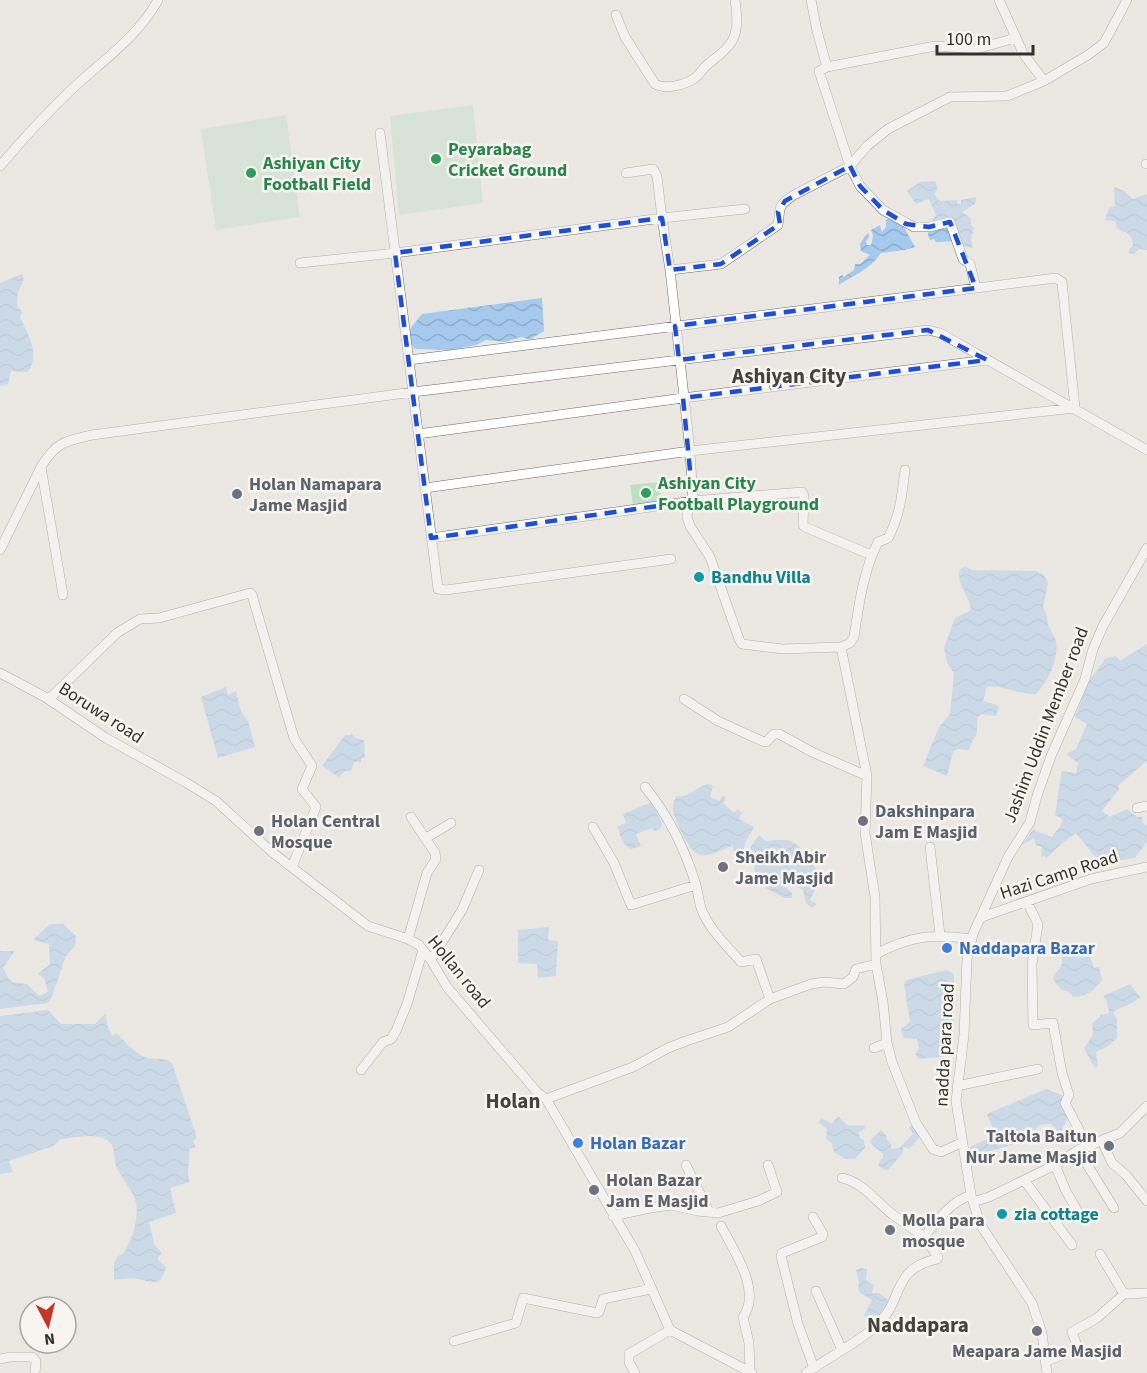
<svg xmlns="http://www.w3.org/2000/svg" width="1147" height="1373" viewBox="0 0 1147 1373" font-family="'Source Sans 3',sans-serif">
  <defs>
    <pattern id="water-waves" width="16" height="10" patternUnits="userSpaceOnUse" patternTransform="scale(1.5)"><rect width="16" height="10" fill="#a6c9ee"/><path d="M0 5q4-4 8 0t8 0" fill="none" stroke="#8fadcc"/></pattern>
  </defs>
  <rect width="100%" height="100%" fill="#ebe8e3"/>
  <path fill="#c0dec9" d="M473,105L483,203L399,215L390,116Z
    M286,115L300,217L216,230L201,129Z
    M659,482L661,501L633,505L630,485Z"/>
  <path fill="url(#water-waves)" d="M935,181L938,189L934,194L940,201L957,200V204H961V200L976,197L975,204L962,212L971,218V225L974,228L971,240L973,248L966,247L960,241L936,242L934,239L930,240C925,232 930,222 936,215L929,199L916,204L907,191L920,182Z
    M1114,187L1124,191L1133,199L1147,194V250L1139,249L1134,254H1130L1128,252L1133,245L1132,239L1126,232H1123L1117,228L1115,221L1105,220L1109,208L1115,206Z
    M892,215L901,222L915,247L905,250L881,253C870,270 853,275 839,285V277L842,275L844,277L854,270L855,264H860L870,255L861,251L860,244C863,240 864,236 868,233L869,237L866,241L867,245H871L873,236L871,230L880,225L882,232L886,227V220Z
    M22,274L24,280L18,292L17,305L22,312L20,317C28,336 41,352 28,372L11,371L8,384L0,386V283Z
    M542,298L544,331L529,340L522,337L505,342L486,340L476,345L451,350L415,349L409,341L410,329L422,314Z
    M965,567L973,570L1036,571L1044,575L1048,583L1043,607C1047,615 1047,615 1048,624C1049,630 1055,635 1056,641C1059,660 1048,681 1036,694C1019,695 998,683 987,687L983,701L997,705L999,707L996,716L981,714C974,721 979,727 976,736L972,741L969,750L957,749L953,752L947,776L923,766L939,727L950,714L954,673L947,663L944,648L955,618L971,610C970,595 955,584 960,569Z
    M1147,644V761C1137,769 1129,777 1118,785L1119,789L1102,811L1110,817L1127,809L1137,817H1142V822L1147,826V842L1135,858L1100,863L1076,833L1061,844L1046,859L1045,856L1041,857L1042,847L1036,845L1034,838L1022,845L1033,830L1052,837L1062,823V819L1055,815L1061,775L1062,771L1076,773L1078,763L1066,754L1076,749L1087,724L1075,717L1089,681L1106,658L1116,656L1120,661Z
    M226,687L228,695L236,691L241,712L248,721L255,747L218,758L201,697Z
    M351,733L356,738L364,740L365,758H361V762H354L351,771H345L339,777L322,766L345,735H350Z
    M708,784L713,786L710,797L720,801L722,796L726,797L723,803L734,813L738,809L742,813L739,819L754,827L745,843L743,854L738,857L734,853L733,845C724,849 710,857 700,855C689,852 675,821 673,810C672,805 675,800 676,796C689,799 696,786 708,784Z
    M652,802L662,824L660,829L655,831L652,828L636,834L641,846L631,849L623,843L617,826L626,823L623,814Z
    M759,835L766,841C792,838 791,839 810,856L813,852L819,860L814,866L821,878L810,900L817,904L812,908L806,903L803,890L785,881L782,884L792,893V898H785L767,889L755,875L754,862L747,852Z
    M50,924H63L76,936L75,946L66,956L51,999L47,1003L0,1009V951H15L3,968L11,982L27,984L39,996L48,992L44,979L38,974L50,964L49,944L33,940Z
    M549,927L548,940L558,941L556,976L538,978L537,964L518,963V930Z
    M1084,946L1087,948L1094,968L1099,967L1102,980C1094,990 1088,996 1074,997L1067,991L1062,990L1053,980L1054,974C1063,967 1063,963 1061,952Z
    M947,970L952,973L954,976V1022L950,1053L946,1056L919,1059L915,1054L919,1049L917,1039L903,1038L901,1029L910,1022L904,984L906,980Z
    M1130,984L1140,997C1132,1005 1122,1006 1113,1012L1117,1020V1038L1107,1047L1096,1052L1098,1066L1094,1067L1084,1048L1093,1035L1092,1023L1100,1017V1015L1109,1013L1107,1002L1103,996Z
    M48,1010L61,1024H95L106,1013L107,1025L112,1036L116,1033C125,1041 136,1055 148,1058C156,1060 165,1057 172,1063L197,1138L193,1141L196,1147L189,1149C190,1159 186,1174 190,1182L170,1188L176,1213L149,1222L154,1244L162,1253L158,1257V1260L166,1267C160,1288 154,1282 137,1279C133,1278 117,1279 114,1280V1263L118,1256L124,1253C132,1240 139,1219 136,1203C133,1190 121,1178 116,1166C113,1157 116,1145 107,1140C95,1132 74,1138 61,1139L53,1146L9,1161L13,1172L0,1174V1016Z
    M1046,1089L1064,1096V1111L1068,1118L1060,1133L1051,1124L1039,1125L1035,1130L1026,1133L1024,1141L971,1157L970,1147L996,1135L987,1115L989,1113Z
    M838,1116L847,1125H865L866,1128L858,1132L860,1138L864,1140L865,1148L855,1159H845L834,1152L832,1144L826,1138L827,1129L818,1122L822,1118L832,1124Z
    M913,1124L920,1137L909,1149L904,1147L902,1154L888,1170L883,1169L878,1165L881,1159L883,1158V1154L869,1142L881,1130L887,1136L886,1138L891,1144V1149L899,1148L913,1134L909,1128Z
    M861,1268L867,1269L866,1280L874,1285L872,1293H879L889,1301L877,1320L872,1321L864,1316L872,1300L860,1293L858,1289L859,1283L856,1270Z"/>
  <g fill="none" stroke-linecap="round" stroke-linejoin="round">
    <g stroke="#6e6c67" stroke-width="10">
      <path id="minor" d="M811,0L817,31L827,67
        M999,0L1023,53L1044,81
        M616,15L625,37L655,84C665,90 685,85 695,78C700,74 703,68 708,64C717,57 726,51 732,41C739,29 737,14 735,0
        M380,133L438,589L446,590L671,559
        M1146,164H1147
        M0,166C22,140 47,113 72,89C102,61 139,36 158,0
        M626,173L653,169L657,176L662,218L745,209
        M300,263L395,253L662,218L670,270L721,264L778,225C781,207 776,207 794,195L850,166L867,146L888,129L950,97L1007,96L1044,81L1088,55L1104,43L1127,0
        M670,270L690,451L693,501L688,508L687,517L690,526L710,557L739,639L742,644L783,649L841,647
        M976,288L970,264L963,259L950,222L929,227H914L883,210L860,186L850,166L819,71L827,67L935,46L977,49L1015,38
        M409,360L1056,278L1062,282L1075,408L690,451L425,488
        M418,434L683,398L987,360
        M41,467C56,442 65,441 92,435L413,392L928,330L940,333L1147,450
        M905,470C902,495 900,516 888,538L878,542C863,572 859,604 854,637L850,643L841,647L867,776L865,833L875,897L876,964L883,1002L887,1043L892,1062L916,1123L933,1149L941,1152L963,1142
        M431,538L693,501L802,492L804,496L803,525L805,527L871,555
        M0,550L41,467L63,595
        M0,673L45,697L106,738L185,782L216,801L272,852L368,926L408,939L419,945L431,960L447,987L537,1092L546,1099L635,1251L670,1330L752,1373
        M49,699L117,633L140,619L159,618L250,593L252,595L294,738L312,766L302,789L316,807L292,867
        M684,699L718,721L762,741L766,742L774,734H779L812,752L867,776
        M645,787C668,815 685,849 696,885
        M1137,808L1147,806
        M593,827L614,863L631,905L696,885C698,893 699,901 701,908C708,928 727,946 741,962L756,959L770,999
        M426,838L451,823
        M930,847L940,935
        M1027,902L1038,924L1032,964L1033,1025L1053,1023L1062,1073L1069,1095L1065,1103L1088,1147
        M982,917L1091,879L1147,867
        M408,939L427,873L436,859L435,853L411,817
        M876,954C912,935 933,934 972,939
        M431,960L462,910L479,870
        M874,1048L887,1043
        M361,1070L383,1042L391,1039L396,1031L407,1004L423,950
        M957,1086L1038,1069
        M546,1099L633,1067L668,1048L686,1041L728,1027L770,999L811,984L824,982L844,984L853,977L856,969L876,964
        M1102,1141L1112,1163L1126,1175L1147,1201
        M1078,1150L1114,1208
        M686,1165L709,1212
        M1055,1165L1066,1191L1078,1212
        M842,1178C864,1183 875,1201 892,1214C903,1222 913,1229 924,1237C938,1220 950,1202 971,1195
        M1024,1180L1072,1245
        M973,1202L989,1197L1055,1165L1078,1150L1120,1133L1147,1106
        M613,1216L650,1208L672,1205L697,1211L718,1213L758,1201L777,1192L768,1165
        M813,1217L823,1234L822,1237L782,1253L781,1256L798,1324L814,1368
        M721,1226C734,1251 762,1291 743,1317L749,1343L750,1372
        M1100,1254L1124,1294
        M816,1291L842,1350
        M454,1341L516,1323L523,1298L597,1313L599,1312L603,1299L651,1289
        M0,1359L10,1357H32L36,1361L35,1373
        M1045,1362L1078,1348L1072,1332L1097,1318L1124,1294L1147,1293
        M635,1373L629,1362V1354L670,1330
        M806,1373C829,1357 854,1345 875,1327C905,1301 890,1269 937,1259L938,1257L924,1237
        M1047,1373L1042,1333L1032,1303L980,1224L971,1195L956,1101L964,1035L967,959L973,934L1008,857L1030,822L1037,796L1051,756L1085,679L1093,649L1103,626L1147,548"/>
    </g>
    <use href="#minor" stroke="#fff" stroke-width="9"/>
  </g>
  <path d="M0 0H1147V1373H0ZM850,166L860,186L883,210L906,224L929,227L950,222L976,288L675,326L679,360L928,330L987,360L683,398L693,501L431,538L395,253L662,218L670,270L721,264L780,224L778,212L785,201Z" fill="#ebe8e3" fill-opacity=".55" fill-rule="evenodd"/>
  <path fill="none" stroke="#1d4ed8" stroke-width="4.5" stroke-dasharray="12 8" stroke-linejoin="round" d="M850,166L860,186L883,210L906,224L929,227L950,222L976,288L675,326L679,360L928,330L987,360L683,398L693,501L431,538L395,253L662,218L670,270L721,264L780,224L778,212L785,201Z"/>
  <g fill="#2e9e5b" stroke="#f8f5f0" stroke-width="2">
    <circle cx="436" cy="159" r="6"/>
    <circle cx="251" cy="173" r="6"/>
    <circle cx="646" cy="493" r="6"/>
  </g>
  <g fill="#6b7280" stroke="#f8f5f0" stroke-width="2">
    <circle cx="237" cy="494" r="6"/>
    <circle cx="863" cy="821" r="6"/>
    <circle cx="259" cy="831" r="6"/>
    <circle cx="723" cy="867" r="6"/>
    <circle cx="1109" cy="1146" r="6"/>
    <circle cx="594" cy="1190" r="6"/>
    <circle cx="890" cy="1230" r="6"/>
    <circle cx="1037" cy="1331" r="6"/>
  </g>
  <g fill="#0f9aa8" stroke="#f8f5f0" stroke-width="2">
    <circle cx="699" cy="577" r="6"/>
    <circle cx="1002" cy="1214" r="6"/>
  </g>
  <g fill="#3f7fe0" stroke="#f8f5f0" stroke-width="2">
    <circle cx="947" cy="948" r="6"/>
    <circle cx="578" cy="1143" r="6"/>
  </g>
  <g text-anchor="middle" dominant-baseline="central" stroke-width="5" stroke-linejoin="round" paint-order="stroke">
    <g font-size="18" font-weight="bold" fill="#27864d" stroke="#f8f5f0" text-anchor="start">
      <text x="448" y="149">Peyarabag<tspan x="448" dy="21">Cricket Ground</tspan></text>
      <text x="263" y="163">Ashiyan City<tspan x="263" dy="21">Football Field</tspan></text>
      <text x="658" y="483">Ashiyan City<tspan x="658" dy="21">Football Playground</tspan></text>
    </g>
    <g font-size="18" font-weight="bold" fill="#5b616d" stroke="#f8f5f0" text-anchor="start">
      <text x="249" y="484">Holan Namapara<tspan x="249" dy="21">Jame Masjid</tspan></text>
      <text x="875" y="811">Dakshinpara<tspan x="875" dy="21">Jam E Masjid</tspan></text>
      <text x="271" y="821">Holan Central<tspan x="271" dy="21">Mosque</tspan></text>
      <text x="735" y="857">Sheikh Abir<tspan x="735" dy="21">Jame Masjid</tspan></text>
      <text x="1097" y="1136" text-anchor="end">Taltola Baitun<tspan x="1097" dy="21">Nur Jame Masjid</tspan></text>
      <text x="606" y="1180">Holan Bazar<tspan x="606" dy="21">Jam E Masjid</tspan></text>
      <text x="902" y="1220">Molla para<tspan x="902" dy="21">mosque</tspan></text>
      <text x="1037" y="1351" text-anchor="middle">Meapara Jame Masjid</text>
    </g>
    <g font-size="18" font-weight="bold" fill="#0d838f" stroke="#f8f5f0" text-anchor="start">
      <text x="711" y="577">Bandhu Villa</text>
      <text x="1014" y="1214">zia cottage</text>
    </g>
    <g font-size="18" fill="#32312f" stroke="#f8f5f0">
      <text transform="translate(101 713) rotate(33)">Boruwa road</text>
      <text transform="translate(1046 725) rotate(-69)">Jashim Uddin Member road</text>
      <text transform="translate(1059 875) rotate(-18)">Hazi Camp Road</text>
      <text transform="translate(459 972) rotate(51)">Hollan road</text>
      <text transform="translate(945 1045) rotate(-87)">nadda para road</text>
    </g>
    <g font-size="18" font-weight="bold" fill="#366cbe" stroke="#f8f5f0" text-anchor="start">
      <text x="959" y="948">Naddapara Bazar</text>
      <text x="590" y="1143">Holan Bazar</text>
    </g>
    <g font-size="21" font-weight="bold" fill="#44423d" stroke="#f8f5f0">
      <text x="789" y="376">Ashiyan City</text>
      <text x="513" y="1101">Holan</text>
      <text x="918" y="1325">Naddapara</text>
    </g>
  </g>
  <g transform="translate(48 1325) rotate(173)"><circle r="28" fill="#f8f5f0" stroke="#a9a7a3" stroke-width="1.5"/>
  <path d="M0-4.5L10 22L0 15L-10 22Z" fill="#c33728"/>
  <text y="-9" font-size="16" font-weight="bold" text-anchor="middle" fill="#32312f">N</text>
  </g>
  <path d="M937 45v9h96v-9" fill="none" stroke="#32312f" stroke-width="3"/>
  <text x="946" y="45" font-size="18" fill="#32312f" stroke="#f8f5f0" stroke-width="4.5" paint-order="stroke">100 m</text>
</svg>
